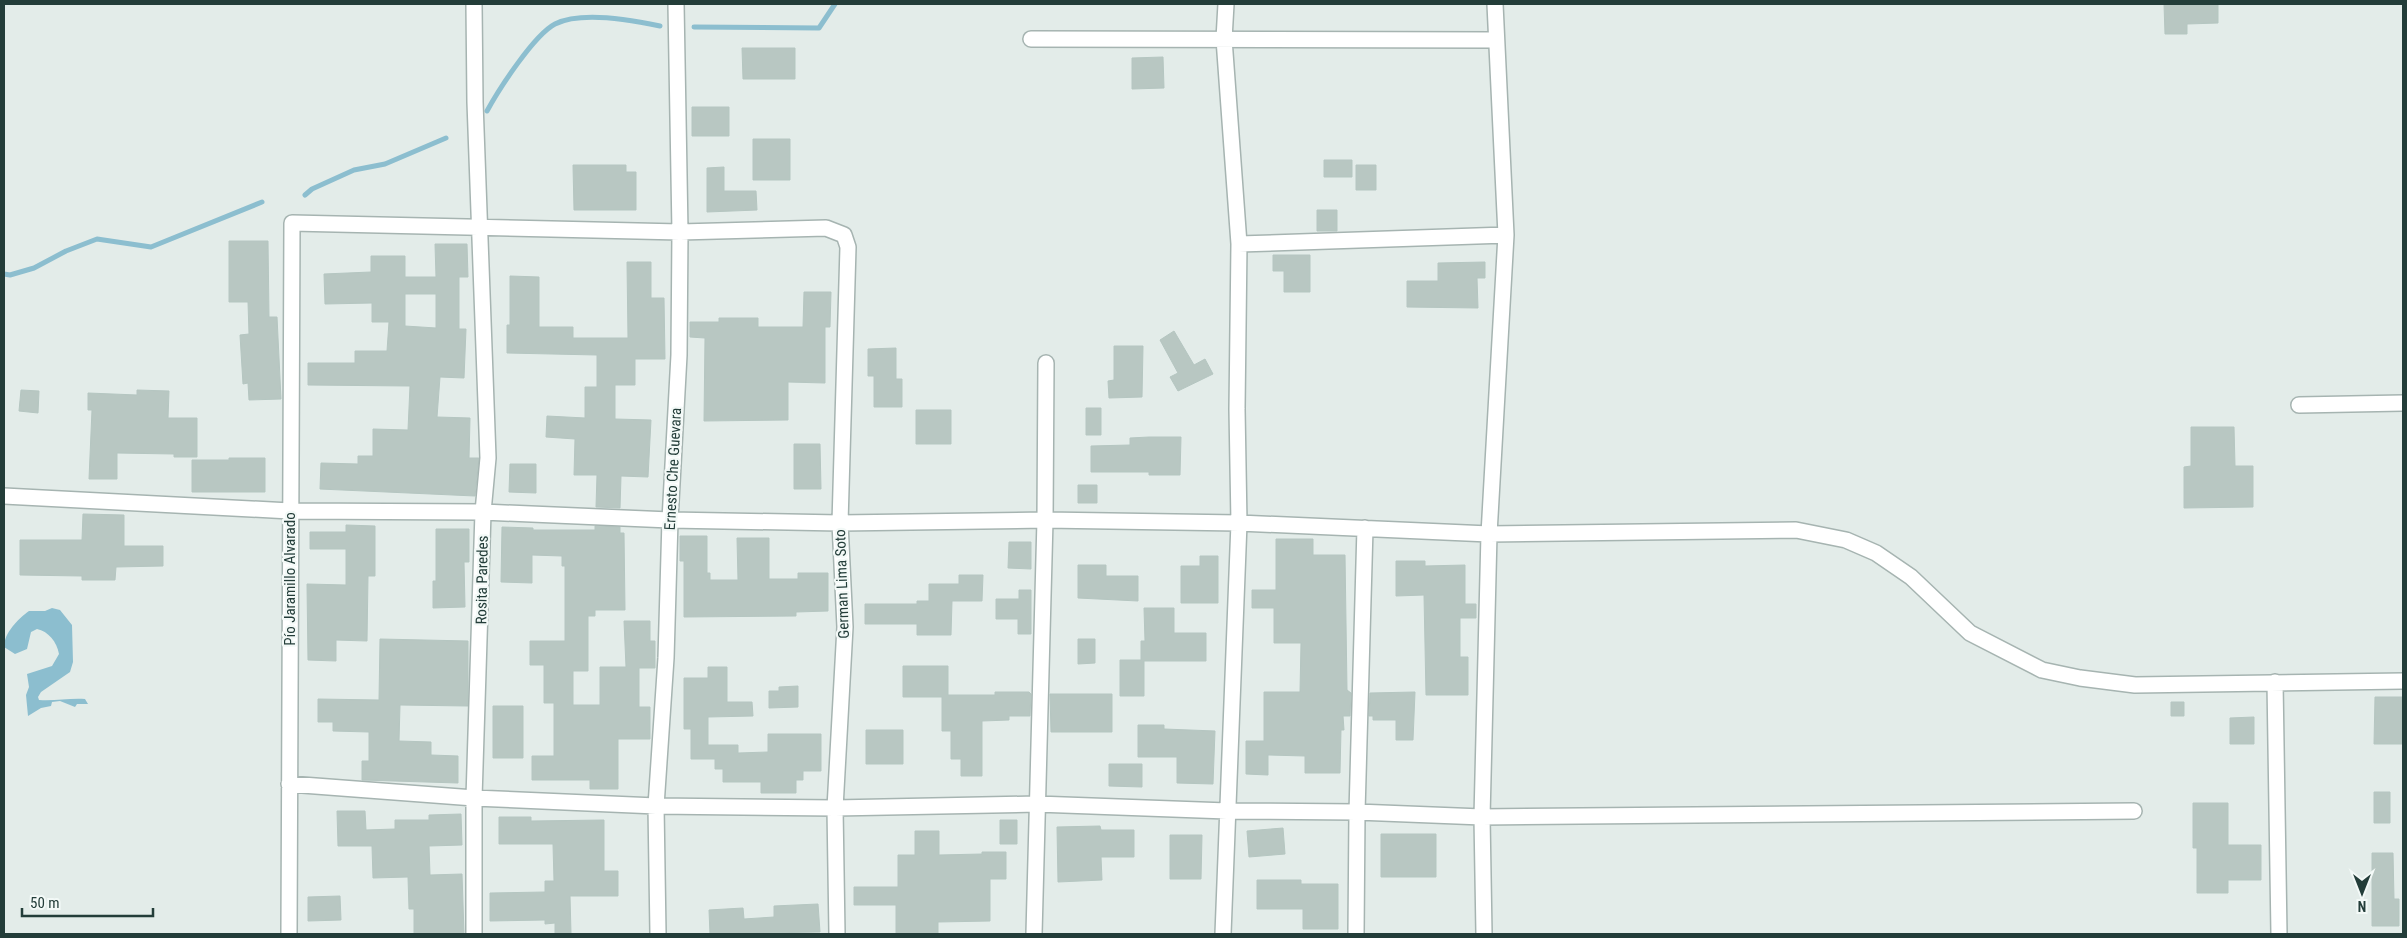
<svg xmlns="http://www.w3.org/2000/svg" width="2407" height="938" viewBox="0 0 2407 938" font-family="'Roboto Condensed',sans-serif">
  <rect width="100%" height="100%" fill="#e3ece9"/>
  <path fill="#8cbecf" d="M52,608L60,610L72,625L73,662L70,672L41,692L38,697L39,700C55,701 70,698 85,699L88,704H77L75,707L60,701L52,702L51,706L41,708L28,716L26,695L29,687L27,674L52,666L59,654C57,642 48,631 37,629L31,632L27,649L15,654L4,647C4,633 18,619 29,611H45Z"/>
  <g fill="none" stroke-linecap="round" stroke-linejoin="round">
    <path stroke="#8cbecf" stroke-width="5" d="M694,27L819,28L835,4
      M487,111C499,89 534,35 555,24C581,11 632,20 660,26
      M305,195L312,189L354,170L385,164L446,138
      M4,274L10,275L34,268L66,251L97,239L151,247L262,202"/>
  </g>
  <path fill="#b8c7c2" stroke="#b5c6c1" fill-rule="evenodd" d="M2164,4H2218V23L2187,24V34H2165Z
    M742,48H795V79H743Z
    M1163,57L1164,88L1132,89V58Z
    M692,107H729V136H692Z
    M753,139H790V180H753Z
    M1324,160H1352V177H1324Z
    M573,165H626V172H636V210H574Z
    M1356,165H1376V190H1356Z
    M724,167V191H756L757,210L707,212V168Z
    M1317,210H1337V231H1317Z
    M229,241H268L269,317H277L281,399L249,400L248,383L243,384L240,335L249,334L248,302H229Z
    M435,244H467L468,277H459V329H466L464,378L440,377L437,417L470,418L469,458H479L475,496L320,489L321,463L358,464V456H373V429L408,430L410,386L308,385V363H355V351H387L389,322H372V303L325,304L324,274L371,272V256H405V277H436ZM405,294H436V328L405,326Z
    M1273,255H1310V292H1284V271H1273Z
    M627,262H651V298H664L665,359H635V385H615V419L651,420L648,477L621,476L620,508L596,507L597,475H574L575,439L546,437L547,416L585,418V387H597V355L507,353V325H510V276L539,277V327H573V338H628Z
    M1485,262V278H1477L1478,308L1407,307V281H1438V263Z
    M804,292H831L830,327H825V383L788,382V420L704,421L705,338L690,337V322H719V318H758V327H803Z
    M1174,331L1194,365L1205,359L1213,374L1178,391L1170,377L1178,373L1160,340Z
    M1114,346H1143L1142,397L1109,398L1108,381L1114,380Z
    M896,348V379H902V407H874V376H868V349Z
    M21,390L39,391L38,413L19,411Z
    M137,390L169,391L168,418H197V457H174V454L117,453V479H89L92,410H88V393L137,395Z
    M1086,408H1101V435H1086Z
    M916,410H951V444H916Z
    M2191,427H2234L2235,466H2253V507L2184,508V467L2191,466Z
    M1149,437H1181L1180,475H1149V472H1091V446L1130,445V438Z
    M794,444H820L821,489H794Z
    M229,458H265V492H192V460H229Z
    M510,464H536V493L509,492Z
    M1078,485H1097V503H1078Z
    M83,514L124,515V546H163V566L116,567L115,580H82V576L20,575V540H82Z
    M346,525L375,526V576H368L367,641L336,640V661L308,660L307,584L346,585V549H310V532H346Z
    M595,526L620,527V533H624L625,610H595V616H588V671H573V705H600V667H626L624,621H650V641H655V668H639V707H650V739H618V789H590V780H532V756H554V703H544V665H530V641H565V566H562V556L532,555V583L501,582L502,527L533,528V530H595Z
    M436,529H469V562H464L465,607L433,608V581H436Z
    M680,536H707V573H710V580H738L737,538H769V579H798V573H828V611L796,612V616L684,617V561H680Z
    M1276,539H1313V555H1345L1347,690L1351,693L1350,716H1343L1344,730H1341L1340,773H1305V756L1268,755V775L1246,774V741H1264V692H1300L1301,643H1274V608H1252V590H1276Z
    M1009,542H1031V569L1008,568Z
    M1200,556H1218V603H1181V566H1200Z
    M1396,561H1425V566L1465,565V604H1476V618H1460V657H1468V695H1426L1424,595L1396,596Z
    M1078,565H1106V576H1138V601L1078,598Z
    M959,575H983L982,601H952L951,635H917V624H865V604H917V601H929V584H959Z
    M1019,590H1031V634H1018V619H996V599H1019Z
    M1144,608H1174V633H1206V661H1144V696H1120V660H1141V641H1145Z
    M380,639L468,641V706L400,705L399,741L431,742V755L458,756V783L362,780V761H369V732L333,731V722H318V699L379,700Z
    M1078,639H1095V663L1078,664Z
    M903,666H948V695H995V692H1029L1031,694L1030,716H1009V720L982,721V776H961V759H951V731H942V697H903Z
    M708,667H727V702H752L753,716L708,717V745H738V753L768,752V734H821V771H803V780H796V793H761V782H723V769H715V759H691V729H684V678H708Z
    M798,686V707L769,708V691H779V687Z
    M1415,692L1413,740H1396V720H1373V716H1369L1370,693Z
    M1050,694H1112V732H1051Z
    M2375,697H2402V744H2374Z
    M2171,702H2184V716H2171Z
    M493,706H523V758H493Z
    M2254,717V744H2230V718Z
    M1138,725H1164V729L1215,731L1213,784L1177,783V757H1138Z
    M866,730H903V764H866Z
    M1109,764H1142V787L1109,786Z
    M2374,792H2390V823H2374Z
    M2193,803H2228V845H2261V880H2228V893H2197V848H2193Z
    M337,811H365L366,830L395,829V820H429V815L461,814L462,845L429,846L430,875L462,874L464,934H414V909H409L408,877L373,878L372,846H338Z
    M499,817H531V821L604,820V871H618V896H570L571,934H555V923L545,924V920L490,921V893L545,892V881H554L553,844H499Z
    M1000,820H1017V844H1000Z
    M1100,826L1101,830H1134V857H1101L1102,880L1058,882L1057,827Z
    M1283,828L1285,854L1249,857L1247,831Z
    M915,831H939V855L982,854V852H1006V879H990V921L938,922V934H896V905H854V887H898V855H915Z
    M1381,834H1436V877H1381Z
    M1170,835H1202L1201,879H1170Z
    M2372,853H2393L2394,899H2399V926H2372Z
    M1257,880H1301V884H1338V929H1303V909H1257Z
    M340,896L341,920L308,921V897Z
    M818,904L820,932L710,934L709,910L743,908L744,919L774,917V906Z"/>
  <g fill="none" stroke-linecap="round" stroke-linejoin="round">
    <g stroke="#a6b4b1" stroke-width="18">
      <path id="street" d="M1031,39L1496,40
        M1239,244L1506,235
        M2299,405L2403,403
        M4,496L290,511L483,512L670,520L840,523L1045,520L1239,523L1489,534L1796,530L1846,540L1876,553L1911,577L1970,633L2042,670L2080,678L2135,685L2403,681
        M2275,682L2279,934
        M289,784L474,798L656,806L835,808L1037,804L1227,811L1357,812L1482,817L2134,811
        M289,934L292,223L680,232L826,228L844,235L848,247L840,523L845,627L835,808L837,934
        M474,934V798L483,512L488,458L475,102L474,4
        M658,934L656,806L666,658L670,520L679,355L680,232L676,4
        M1034,934L1045,520L1046,363
        M1223,934L1239,523L1237,409L1239,244L1224,39L1226,4
        M1356,934L1357,812L1365,528
        M1484,934L1482,817L1489,534L1506,235L1495,4"/>
    </g>
    <use href="#street" stroke="#fff" stroke-width="15"/>
  </g>
  <g text-anchor="middle" dominant-baseline="central" stroke-width="4.5" stroke-linejoin="round" paint-order="stroke">
    <g font-size="15" fill="#233d39" stroke="#f3f9f7">
      <text transform="translate(673 469) rotate(-87)">Ernesto Che Guevara</text>
      <text transform="translate(290 579) rotate(-90)">Pío Jaramillo Alvarado</text>
      <text transform="translate(482 580) rotate(-89)">Rosita Paredes</text>
      <text transform="translate(842 584) rotate(-92)">German Lima Soto</text>
    </g>
  </g>
  <rect width="2407" height="938" fill="none" stroke="#233d39" stroke-width="10"/>
  <g transform="translate(2362 893) rotate(180)" stroke="#f3f9f7" stroke-width="4" paint-order="stroke">
  <path d="M0-4L9 19L0 12L-9 19Z" fill="#233d39"/>
  <text y="-8" font-size="14" font-weight="bold" text-anchor="middle" fill="#233d39">N</text>
  </g>
  <path d="M22 908v8h131v-8" fill="none" stroke="#233d39" stroke-width="2.5"/>
  <text x="30" y="908" font-size="15" fill="#233d39" stroke="#f3f9f7" stroke-width="4" paint-order="stroke">50 m</text>
</svg>
